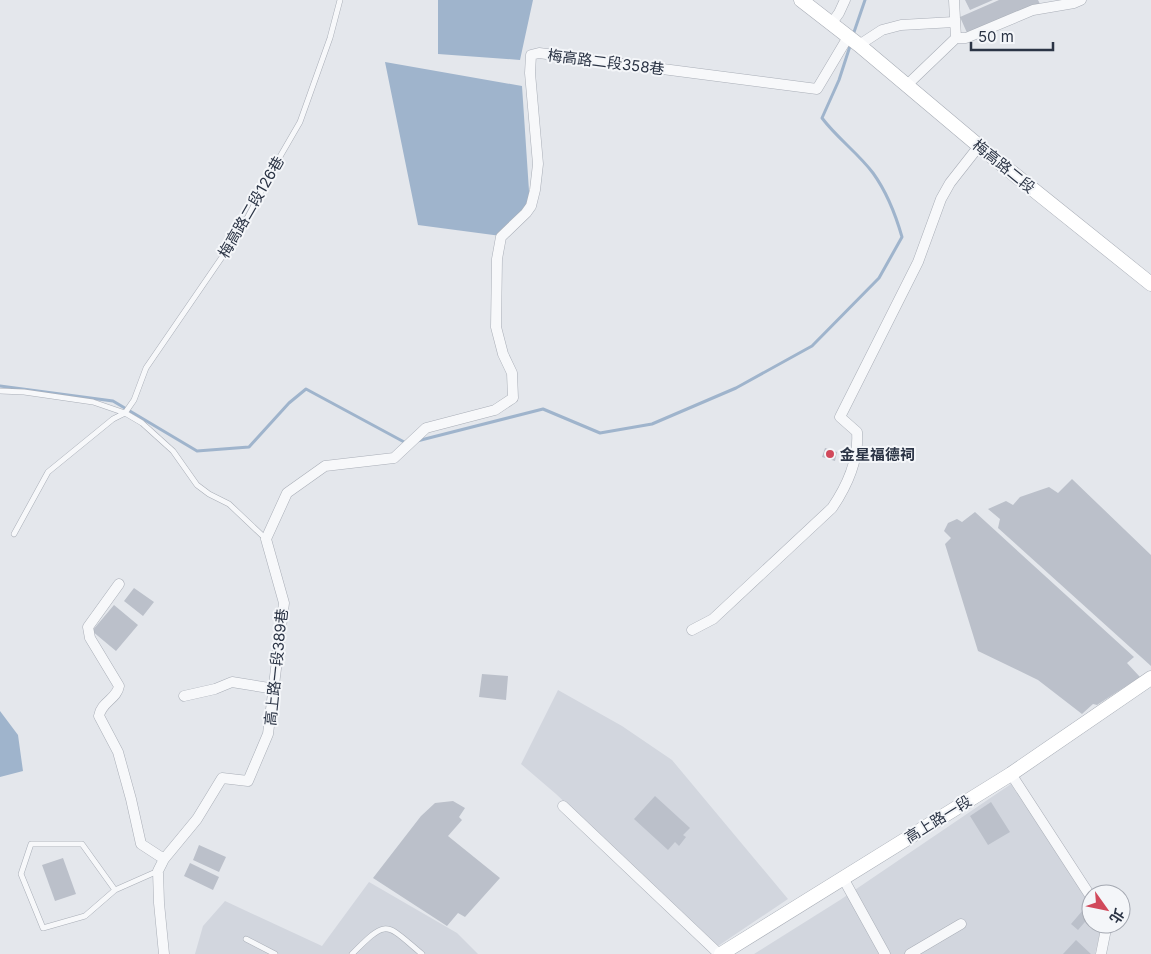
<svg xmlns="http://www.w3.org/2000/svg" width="1151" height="954" viewBox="0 0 1151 954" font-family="Inter,'Noto Sans TC',sans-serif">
  <rect width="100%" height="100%" fill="#e4e7ec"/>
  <path fill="#d2d6de" d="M558,690L622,726L672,760L788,899L718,946L556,794L521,764Z
    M1011,784L1091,906V924H1102L1095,954H754L840,900Z
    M369,882L457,933L478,954H195L203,926L225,901L322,946Z"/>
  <path fill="#9fb4cc" d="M438,0H533L520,60L438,54Z
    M385,62L522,86L530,206L501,236L418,225Z
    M0,711L18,735L23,771L0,777Z"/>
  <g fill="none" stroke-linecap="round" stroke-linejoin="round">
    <path stroke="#9fb4cc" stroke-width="3" d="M853,35L865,0
      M0,386L113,401L197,451L249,447L289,403L306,389L406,443
      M417,441L543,409L600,433L652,424L736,388L812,346L879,278L902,237C896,216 886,191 873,173C858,153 837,138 822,118L839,80L851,43"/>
  </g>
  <path fill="#bbc0ca" d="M965,0H993L970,10Z
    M999,0H1038L1040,4L968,35L960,17Z
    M825,448L837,452L835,461L822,457Z
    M1072,479L1151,555V666L998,528L1000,519L988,509L1006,501L1013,505L1020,497L1049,487L1058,493Z
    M975,512L1134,657L1127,663L1140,677L1097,705L1093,704L1082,714L1038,680L978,651L945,544L951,538L944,531L948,523L957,519L962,522Z
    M134,588L154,602L143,616L124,601Z
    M114,605L138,625L116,651L92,631Z
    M482,674L508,676L506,700L479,697Z
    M655,796L690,828L683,835L686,837L679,846L675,842L668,850L634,819Z
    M453,801L465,808L459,817L462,820L448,836L500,878L465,917L458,913L447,926L373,878L421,816L435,803Z
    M991,802L1010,832L988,845L970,816Z
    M199,845L226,857L219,872L193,860Z
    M63,858L76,894L55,901L42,865Z
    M190,863L219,877L213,890L184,876Z
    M1083,910L1090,916L1078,930L1071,924Z
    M1076,940L1091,954H1063Z"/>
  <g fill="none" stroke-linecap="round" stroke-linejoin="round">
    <g stroke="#a9aeb7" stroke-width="6">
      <path id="lane" d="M0,391L24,392L93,402L125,413L142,423L173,451L197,485L209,494L229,504L266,539
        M14,534L48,472L113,419L125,413L134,400L146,368L242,228L274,167L300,122L330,38L340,0
        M115,890L82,844H31L21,874L43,928L85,916L115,890L158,871
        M246,939L275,954
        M352,954C388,918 385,923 422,954"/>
    </g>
    <g stroke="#a9aeb7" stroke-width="11">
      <path id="street" d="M954,0L956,38
        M831,24L839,13L845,0
        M859,45L882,30L901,25L954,22
        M907,85L956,38H966L1033,10L1074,3L1081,0
        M119,584L88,627L90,638L119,686C117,699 101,702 99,716L118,752L131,799L141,844L164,859
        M692,630L713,619L832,508C847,486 859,459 857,432L840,417L918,262L941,199L950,183L979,146
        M184,696L215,689L232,682L275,689
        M1011,774L1091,897
        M563,806L719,954
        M843,878L885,954
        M164,954L159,903L158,871L164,859L197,819L222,778L248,781L268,734L284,603L266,539L287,493L325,466L394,458L426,428L495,410L513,398L512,373L503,354L496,327L497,259L501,237L526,213L531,206L535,190L538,164L530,73L531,55L539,53L817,89L848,37
        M910,954L961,924
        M1101,954L1107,924"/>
    </g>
    <g stroke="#a9aeb7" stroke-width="15">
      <path id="secondary" d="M801,0L859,45L979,146L1151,284
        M721,954L1011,774L1151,678"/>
    </g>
    <use href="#lane" stroke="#f7f8fa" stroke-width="5"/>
    <use href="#street" stroke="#f7f8fa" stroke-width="10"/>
    <use href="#secondary" stroke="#fff" stroke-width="14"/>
  </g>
  <circle fill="#d1495b" stroke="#f4f6f9" stroke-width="2" cx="830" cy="454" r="5"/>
  <g text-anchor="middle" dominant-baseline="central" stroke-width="4" stroke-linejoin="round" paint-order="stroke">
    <g font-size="15" fill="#2b3445" stroke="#f4f6f9">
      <text transform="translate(606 62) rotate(7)">梅高路二段358巷</text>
      <text transform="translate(1004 166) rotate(39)">梅高路二段</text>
      <text transform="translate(251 207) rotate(-60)">梅高路二段126巷</text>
      <text transform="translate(276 667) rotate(-84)">高上路一段389巷</text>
      <text transform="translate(938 819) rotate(-32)">高上路一段</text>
    </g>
    <g font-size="15" font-weight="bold" fill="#2b3445" stroke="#f4f6f9" text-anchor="start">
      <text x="840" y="454">金星福德祠</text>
    </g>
  </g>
  <g transform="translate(1106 909) rotate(123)"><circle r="24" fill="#f4f6f9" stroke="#a4a8b1"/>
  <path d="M0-4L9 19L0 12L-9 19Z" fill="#d1495b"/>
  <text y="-8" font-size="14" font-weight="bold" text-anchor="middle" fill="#2b3445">北</text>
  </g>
  <path d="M971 42v8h82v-8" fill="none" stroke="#2b3445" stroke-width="2.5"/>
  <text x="978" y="42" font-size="15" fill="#2b3445" stroke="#f4f6f9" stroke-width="4" paint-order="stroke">50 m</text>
</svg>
